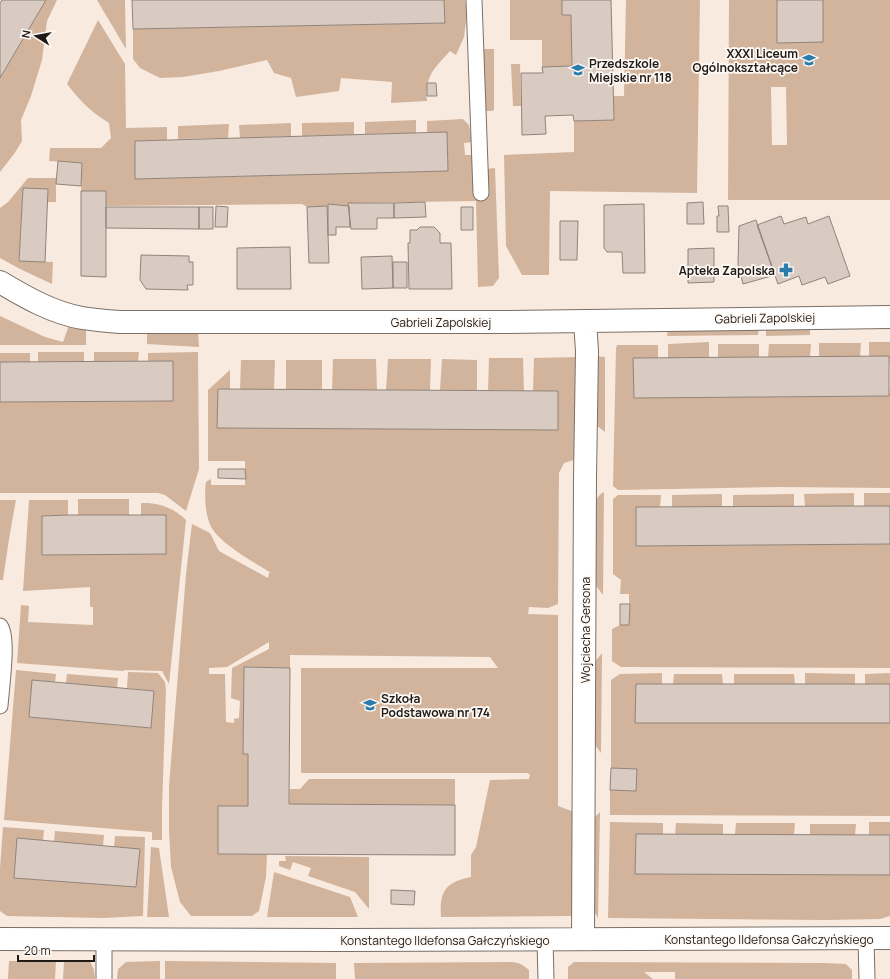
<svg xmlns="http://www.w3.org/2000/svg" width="890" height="979" viewBox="0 0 890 979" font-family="Manrope,sans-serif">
  <rect width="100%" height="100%" fill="#f8eadf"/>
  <path fill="#d2b49c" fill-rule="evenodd" d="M46,0H57L47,21L42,60L31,96L21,120L22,141L14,154L0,172V78Z
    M97,0H125L126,49Z
    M444,0H465L467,13L464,37L456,55L450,51C434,69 425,75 427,101L391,103L392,82L341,78L339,91L296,97L291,78L274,73L267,60L219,71L183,77L160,78L140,68L133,59V29L444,23Z
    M510,0H562V15H571L572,66L542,67V40H510Z
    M626,0H700L697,193L550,191L549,275H522L506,246L504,155L574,152V121L614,120L613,96H624Z
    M729,0H777L778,43L823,42V0H890V200H728ZM771,87H786L787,145H772Z
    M98,20L125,64L126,128L167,127V140L135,141L136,179L448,171L447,133H427V121L463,119L469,125L472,142L464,143L465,155H472L476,198L487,197L486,169L495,168L499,278L493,286L478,287L476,201L348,203V206L328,204L327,206L307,207L302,204L106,206L81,191L82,163L49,161L50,148H101L111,138L109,123C90,111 81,102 67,84Z
    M481,49H494V110L492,111H483Z
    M511,64H520L521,106H513Z
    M416,120V133L365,134V122Z
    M354,122V135L302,136V123Z
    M291,123V136L240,138L239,125Z
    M229,124L228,138L178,139V126Z
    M28,178H56V202H48V189H23L19,261L53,262L52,284L20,269L0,258V208L8,202Z
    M0,316L45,337L63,342L69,325L86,329V345H0Z
    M668,327H759L758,335L667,336Z
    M766,327H810V335L766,336Z
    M147,331H198L199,347L147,344Z
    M709,342V357L668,358V344Z
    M869,342H890V368L889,356L869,357Z
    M819,343H861L860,357H819Z
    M718,344H759V357L718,358Z
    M769,344H811L810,357H768Z
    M617,345H658V358H634V398L889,396L890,386V488L779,487L618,490L613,486L616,348Z
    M38,352H84V362H38Z
    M94,352H139L138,361L94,362Z
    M198,352L199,469L186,511L165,495L158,493H0V402L173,401V361H148V353Z
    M0,353H30V362H0Z
    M596,356L605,357V432L596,425Z
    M580,357V458L564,463L559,473L558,604L548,608L529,607L528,614L558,615V806L577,813L576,913L571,916L441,917C439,891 446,882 471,877V855L476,847L490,780L529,779L530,775L528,773H301V668H498L490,657L290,655V668L244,667L243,754H248V806H218V854H267L266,877L259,911L252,916H191L180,902L171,867L169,830V786L186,574L192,524L210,533L219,551L268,578L269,573H271C255,563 223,545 213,530C205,518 204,496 206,482L211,479V485H245V461H208V390L230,370V390H218V428L558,430V391H533L534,358ZM269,642V649L232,668L231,698L240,701L239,718L234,719V723L226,722L225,674H209V668L227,667Z
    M489,358H523L524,391L488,390Z
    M333,359H376L377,390H332Z
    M388,359H431L430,390H386Z
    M442,359L477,360V390H440Z
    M241,360H275L274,390H240Z
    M286,360H322V390H286Z
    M604,492L603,595L594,583V510C596,502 596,496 604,492Z
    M854,493V506H805L804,494Z
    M864,493H890V506H864Z
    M722,494V507H672V495Z
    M794,494V506L733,507V495Z
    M618,495H661L660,507L636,508V546L890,544V668L621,667L612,661V629L620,625H629L630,604H629V594H620L621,580L613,574V499Z
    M78,499H129V515H78Z
    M0,500H16L9,539L3,580H0Z
    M29,500H68V515L42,516V555L166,554V515H141V503C158,502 174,508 186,520L169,684L162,671L125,670L123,671L17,663L21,605L29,606L28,622L93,625V607H90V587L23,591Z
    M602,653L601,753L593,742L594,663Z
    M16,670L56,674L55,682L32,680L29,717L151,728L154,691L127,688L128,672L158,673L165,682L166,690L162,808V840H152V832H151L4,820Z
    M662,673V684H636V723H890V816L610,815V790L636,791L637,769L611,768V680L620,674Z
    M805,673L855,674V684H805Z
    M890,673V684H865V674Z
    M67,674L118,678L117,688L66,683Z
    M674,674H722L723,684H673Z
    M734,674H794L795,684H734Z
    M309,779H455V805L289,804L290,789H300Z
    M600,812L598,918L591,906L593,819Z
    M610,822L663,823V835H636V874L890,875V916L880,919L826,920L608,918Z
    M869,822H890V835H869Z
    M676,823L723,824V835H675Z
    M736,823H795L794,835H735Z
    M810,824H856L855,835H810Z
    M3,827L44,830L43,841L17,839L14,878L136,887L140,849L114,847L115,836L145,837L143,916L103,918L7,916L0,911V868Z
    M55,831L104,835L103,846L54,842Z
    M151,847L159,848L169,917H147Z
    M285,856L369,857V909L355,892L308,876L311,868L293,862L290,870L279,866V861H286Z
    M274,872L350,897L358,917H267Z
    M9,961H56L55,979H8Z
    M90,961L94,970L95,979H63L64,962Z
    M160,961V979H117L118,969L126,962Z
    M165,961L336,963V979H165Z
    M509,962C518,962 522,964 529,970V979H355L354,963Z
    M574,962L825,963L846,964L852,970V979H675V972H644L653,979H568V967Z"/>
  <path fill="#d9cbc1" stroke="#90837a" d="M2,0H46L0,78V3Z
    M132,0H444L445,23L133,29Z
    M562,0H611L614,120L574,121L573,115L545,116L546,134L522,135L521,73H543L542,67L572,66L571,15H562Z
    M777,0H823V42L777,43Z
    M427,83H436L437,96H427Z
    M447,132L448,171L135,179V141Z
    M58,161L82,163L81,186L56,184Z
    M23,188L48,189L45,262L19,261Z
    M81,191H106V277L81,276Z
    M425,202L426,217L394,218V203Z
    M703,202L704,224H687V203Z
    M348,203H394V218H377V229H351Z
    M328,204L349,206L350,227H336V235H328Z
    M644,204L645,273H623L622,252H607L604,248V205Z
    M216,206L228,207L227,227H215Z
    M327,206L329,263H309L307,207Z
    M718,206H728L729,232H717V216H719Z
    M106,207H199V229L106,228Z
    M199,207H213V229H199Z
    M461,207H473V230H461Z
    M781,216L784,224L806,217L808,224L829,216L850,276L828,284L825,277L802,285L799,276L778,284L757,225Z
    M756,220L775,275L743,284L738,265L739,226Z
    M560,221H578L577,260H560Z
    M420,227H434L440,233V243H451L452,289H409L408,243H410V230H417Z
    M290,247L291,289H237V248Z
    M714,248V282L688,283V249Z
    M141,255L189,256V262H193V285H187L188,290L146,289L140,280Z
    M392,256L393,288L362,289L361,257Z
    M393,262H407V288H393Z
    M889,356V396L634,398L633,358Z
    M173,361V401L0,402V362Z
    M218,389L558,391V430L217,428Z
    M218,469H245L246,479L218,478Z
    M864,506H890V544L636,546V507Z
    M68,515H166V554L42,555V516Z
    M620,604H630L629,625H620Z
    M244,667L290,668L289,804L455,805V855L218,854V806H248V754H243Z
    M32,680L154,691L151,728L29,717Z
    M636,684H890V723H635Z
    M611,768L637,769L636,791L610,790Z
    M636,834L890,835V875L635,874Z
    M17,838L140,849L136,887L14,878Z
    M391,890L415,891L414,905L391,904Z"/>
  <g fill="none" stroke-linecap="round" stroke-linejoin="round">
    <g stroke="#7b6f66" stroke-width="17">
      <path id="lane" d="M474,0L481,193
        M0,626C9,636 1,690 0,706
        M866,939L867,979
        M545,940L546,979
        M104,979V939"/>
    </g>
    <g stroke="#7b6f66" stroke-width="24">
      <path id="street" d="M0,282C25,297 53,313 82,318C95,320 107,321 120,322H504L890,317
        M0,939L342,940L890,938
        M583,939L585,477L587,351L585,321"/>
    </g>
    <use href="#lane" stroke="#fff" stroke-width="15"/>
    <use href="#street" stroke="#fff" stroke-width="22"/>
  </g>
  <defs>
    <g id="school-bare" transform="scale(1.08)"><path d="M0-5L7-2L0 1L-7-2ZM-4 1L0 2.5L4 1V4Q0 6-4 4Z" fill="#2c7bad" stroke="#fef9f4" stroke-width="2.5" paint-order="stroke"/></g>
    <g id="pharmacy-bare" transform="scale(1.08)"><path d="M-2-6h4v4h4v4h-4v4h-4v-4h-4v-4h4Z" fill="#2c7bad" stroke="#fef9f4" stroke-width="2.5" paint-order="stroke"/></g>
  </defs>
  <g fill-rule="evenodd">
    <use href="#school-bare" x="809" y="60"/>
    <use href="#school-bare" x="578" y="70"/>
    <use href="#pharmacy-bare" x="786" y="270"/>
    <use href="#school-bare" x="370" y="705"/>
  </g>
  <g text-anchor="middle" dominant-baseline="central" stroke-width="3.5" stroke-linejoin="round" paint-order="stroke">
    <g font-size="12" font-weight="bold" fill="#201b17" stroke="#fef9f4" text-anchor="end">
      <text x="798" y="53">XXXI Liceum<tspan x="798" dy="14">Ogólnokształcące</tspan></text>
      <text x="589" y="63" text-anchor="start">Przedszkole<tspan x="589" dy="14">Miejskie nr 118</tspan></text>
      <text x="775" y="270">Apteka Zapolska</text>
      <text x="381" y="698" text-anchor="start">Szkoła<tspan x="381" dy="14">Podstawowa nr 174</tspan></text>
    </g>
    <g font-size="12" fill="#201b17" stroke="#fef9f4">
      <text transform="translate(765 318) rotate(-1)">Gabrieli Zapolskiej</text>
      <text x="441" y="322">Gabrieli Zapolskiej</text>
      <text transform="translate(585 630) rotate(-90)">Wojciecha Gersona</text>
      <text x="769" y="939">Konstantego Ildefonsa Gałczyńskiego</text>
      <text x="445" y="940">Konstantego Ildefonsa Gałczyńskiego</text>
    </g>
  </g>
  <g transform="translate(36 36) rotate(281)" stroke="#fef9f4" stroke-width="3" paint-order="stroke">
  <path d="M0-3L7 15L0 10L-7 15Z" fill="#201b17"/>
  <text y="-6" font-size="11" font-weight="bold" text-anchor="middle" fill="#201b17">N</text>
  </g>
  <path d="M18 955v6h76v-6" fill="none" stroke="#201b17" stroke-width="2"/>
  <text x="24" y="955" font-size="12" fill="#201b17" stroke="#fef9f4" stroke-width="3" paint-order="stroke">20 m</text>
</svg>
